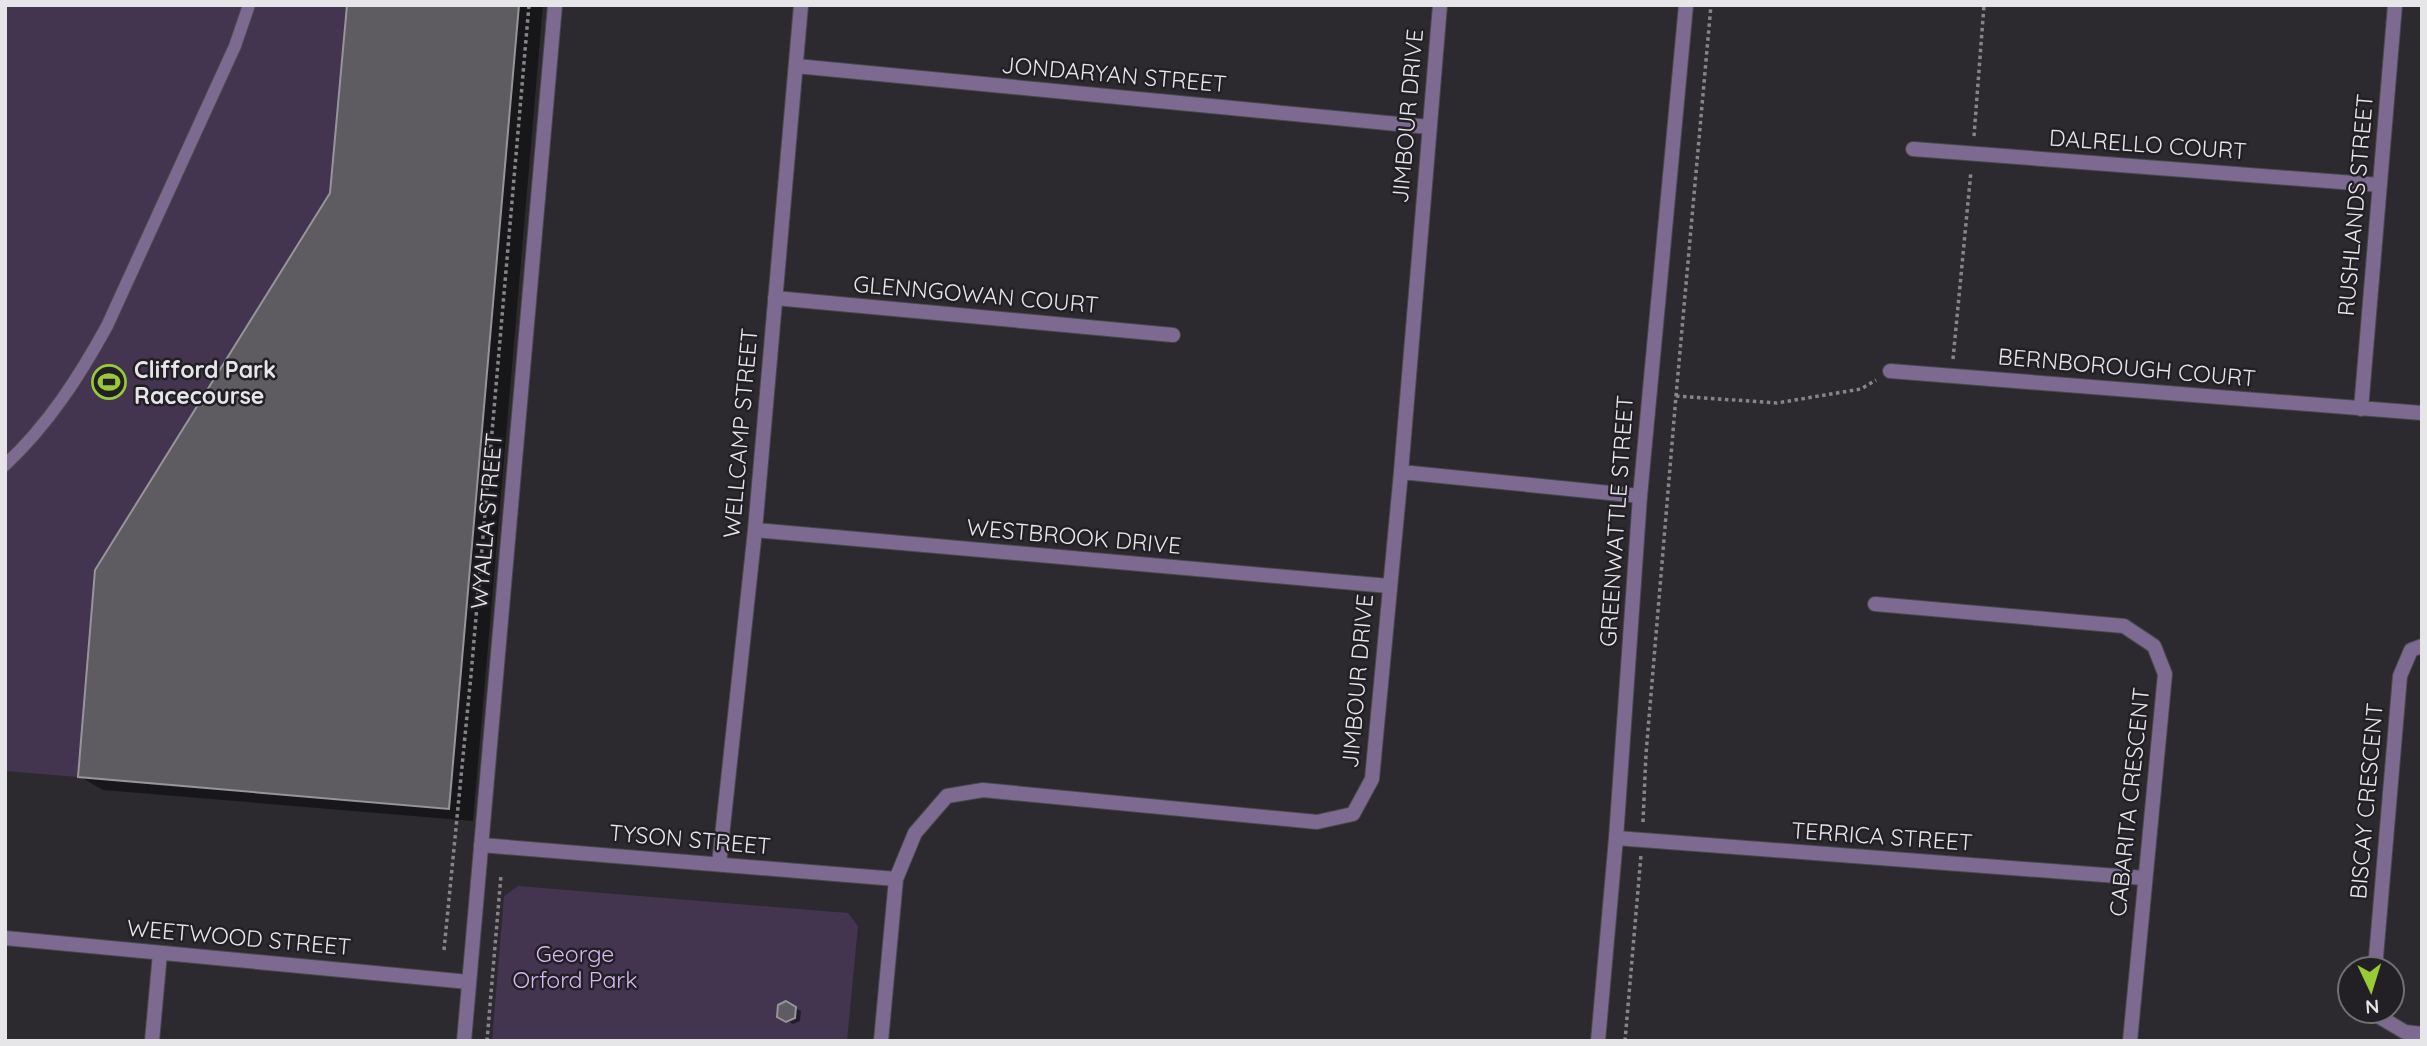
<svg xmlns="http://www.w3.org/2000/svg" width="2427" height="1046" viewBox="0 0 2427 1046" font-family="Quicksand,sans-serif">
  <rect width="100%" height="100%" fill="#2c2a2f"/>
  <path fill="#433550" d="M5,5H347L330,193L95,570L78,777L5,771Z
    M518,886L848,913L858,926L847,1041H492L504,896Z"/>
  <path fill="#0007" d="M349,5H543L473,821L103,790L79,776L332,194Z
    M786,1003L801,1011L800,1021L793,1024L779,1016Z"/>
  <path fill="#5e5b61" stroke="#97959a" stroke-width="2" d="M347,5H519L449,809L78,777L95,570L330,193Z
    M786,1001L796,1007L795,1018L786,1022L777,1017L778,1005Z"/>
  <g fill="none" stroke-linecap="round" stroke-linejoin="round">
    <g stroke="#4a484d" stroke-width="14">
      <path id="service" d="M5,465C48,425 79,377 107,326L235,46L249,5"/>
    </g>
    <g stroke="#4a484d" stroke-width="16">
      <path id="minor" d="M796,66L1429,127
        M1913,149L2380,185
        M775,298L1173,335
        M1890,371L2422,413
        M2361,409L2395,5
        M1401,472L1640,496
        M755,530L1389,586
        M1875,604L2124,626L2154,646L2165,674L2130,1041
        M1616,838L2144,878
        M481,845L896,879
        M719,864L755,530L801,5
        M5,938L469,982
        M2375,969L2400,676L2411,650L2422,646
        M2377,1011L2378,1016L2405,1032L2422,1034
        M152,1041L160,953
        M881,1041L896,879L915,833L947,796L983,790L1317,822L1353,814L1372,779L1401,472L1440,5"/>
    </g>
    <g stroke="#4a484d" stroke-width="16">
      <path id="tertiary" d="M464,1041L555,5
        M1598,1041L1616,838L1640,496L1686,5"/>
    </g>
    <path stroke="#878589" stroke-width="3.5" stroke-dasharray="3.5 3.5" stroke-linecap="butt" d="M1974,136L1984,5
      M1953,359L1971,171
      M1676,396L1777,403L1861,389L1876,380
      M1643,822L1646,754L1676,396L1711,5
      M444,950L471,675L529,5
      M487,1041L501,875
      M1625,1041L1641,855"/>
    <use href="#service" stroke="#7d6a91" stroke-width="12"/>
    <use href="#minor" stroke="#7d6a91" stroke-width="14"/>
    <use href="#tertiary" stroke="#7d6a91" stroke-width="14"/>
  </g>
  <defs>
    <g id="stadium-ring" transform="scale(1.75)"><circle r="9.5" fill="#222025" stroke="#98cb37" stroke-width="1.5"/><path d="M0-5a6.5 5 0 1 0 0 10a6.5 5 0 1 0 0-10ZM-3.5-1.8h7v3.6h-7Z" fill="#98cb37"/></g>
  </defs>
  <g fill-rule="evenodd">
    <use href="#stadium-ring" x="109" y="382"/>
  </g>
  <g text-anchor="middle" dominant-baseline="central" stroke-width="5" stroke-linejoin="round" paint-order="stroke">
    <g font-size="23" fill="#e6e5e8" stroke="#222025">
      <text transform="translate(1114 74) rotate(5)">JONDARYAN STREET</text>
      <text transform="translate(1407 116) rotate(-85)">JIMBOUR DRIVE</text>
      <text transform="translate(2148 144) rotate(4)">DALRELLO COURT</text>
      <text transform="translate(2355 205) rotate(-85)">RUSHLANDS STREET</text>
      <text transform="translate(976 294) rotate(5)">GLENNGOWAN COURT</text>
      <text transform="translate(2127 367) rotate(5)">BERNBOROUGH COURT</text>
      <text transform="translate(740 433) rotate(-85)">WELLCAMP STREET</text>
      <text transform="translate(486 521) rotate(-85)">WYALLA STREET</text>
      <text transform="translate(1616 521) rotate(-86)">GREENWATTLE STREET</text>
      <text transform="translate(1074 536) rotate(5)">WESTBROOK DRIVE</text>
      <text transform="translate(1357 681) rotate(-85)">JIMBOUR DRIVE</text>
      <text transform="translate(2366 801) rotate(-85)">BISCAY CRESCENT</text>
      <text transform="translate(2129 802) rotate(-84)">CABARITA CRESCENT</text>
      <text transform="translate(1882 836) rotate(4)">TERRICA STREET</text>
      <text transform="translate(690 839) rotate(5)">TYSON STREET</text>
      <text transform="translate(239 937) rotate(5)">WEETWOOD STREET</text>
    </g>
    <g font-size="23" font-weight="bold" fill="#e6e5e8" stroke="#222025" text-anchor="start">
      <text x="134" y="369">Clifford Park<tspan x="134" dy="26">Racecourse</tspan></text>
    </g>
    <g font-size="23" fill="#d6b8f5" stroke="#222025">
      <text x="575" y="953">George<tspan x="575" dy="26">Orford Park</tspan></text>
    </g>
  </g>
  <rect width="2427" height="1046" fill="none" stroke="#e6e5e8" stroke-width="14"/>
  <g transform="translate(2371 990) rotate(176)"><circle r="33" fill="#222025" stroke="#706f73" stroke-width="2"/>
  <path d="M0-5L12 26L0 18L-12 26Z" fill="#98cb37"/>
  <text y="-10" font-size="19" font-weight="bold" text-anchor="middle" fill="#e6e5e8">N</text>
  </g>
</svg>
